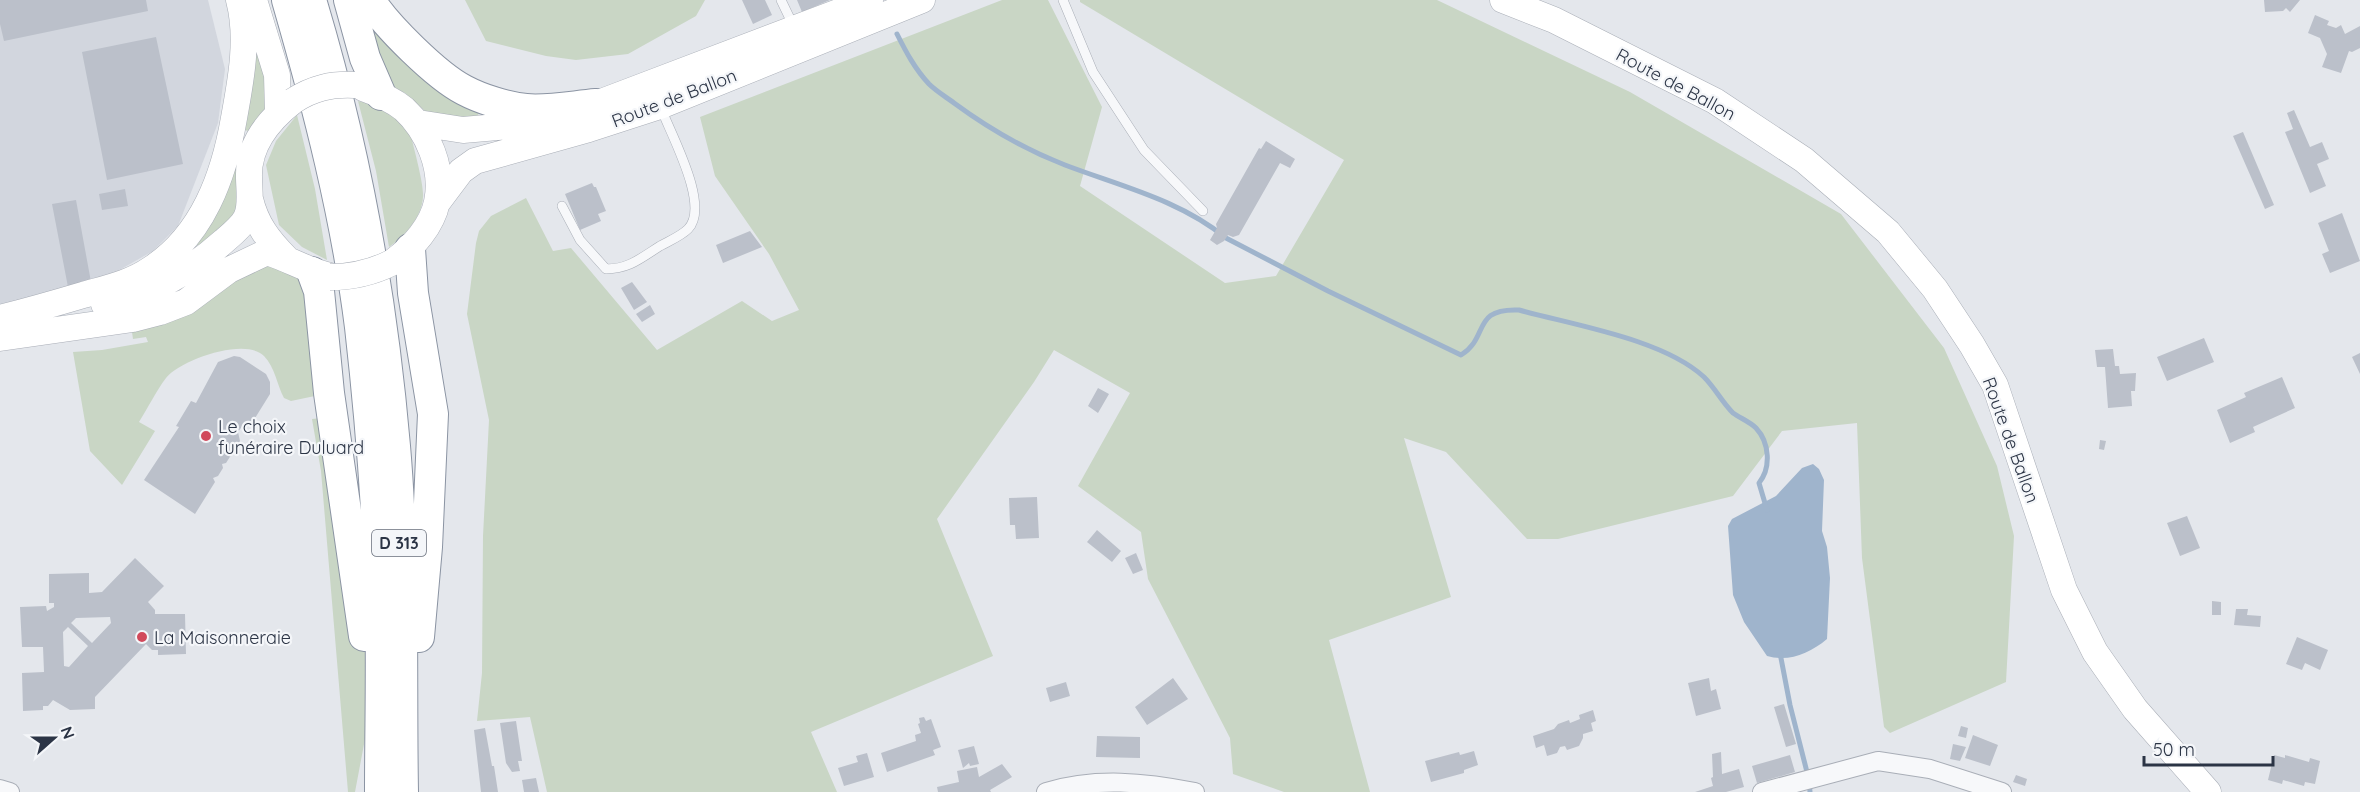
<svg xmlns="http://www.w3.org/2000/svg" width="2360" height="792" viewBox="0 0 2360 792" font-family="Quicksand,sans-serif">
  <rect width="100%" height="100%" fill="#e4e7ec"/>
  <path fill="#d2d6de" d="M0,0H208L225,69L218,123L178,226L153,251L91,286L0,308Z"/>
  <path fill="#c9d6c5" d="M465,0H705L696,16L628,54L576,60L546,56L486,41Z
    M1002,0H1048L1102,107L1080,186L1225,283L1276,276L1344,160L1080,2V0H1437L1630,92L1841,214L1944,348L1997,466L2014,536L2006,682L1890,733L1884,727L1862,558L1857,423L1782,431L1733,496L1558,539H1527L1446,452L1404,438L1451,597L1329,640L1370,792H1284L1233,774L1230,738L1148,579L1141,532L1078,486L1130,393L1054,350L1034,382L937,519L993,656L811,732L837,792H547L530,717L477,721L482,673L483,536L489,420L467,314L476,243L479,231L491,216L526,198L553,251L571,248L657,350L742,301L772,321L799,310L769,254L715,176L700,117Z
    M373,26L479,111L478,116L436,121L405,93L389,85L369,33Z
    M251,36L278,112C268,120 256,136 242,129Z
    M358,101C378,105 395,117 410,131C413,146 424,183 423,197C422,217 404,237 389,247L376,171Z
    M297,115L315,189L327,260L302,247L279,225L266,165L276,141Z
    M235,158L241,159L250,199L200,248L197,245L195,238Z
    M245,262L312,272L329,393L291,401L284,398C277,385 275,367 264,356C245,337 181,360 166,378C156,391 148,408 139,422L155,431L122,485L90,451L73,352L102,350L148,342L146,337L133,339L132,332Z
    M332,417L364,631L368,723L355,792H348L321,471L312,419Z"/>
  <path fill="#9fb4cc" d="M1813,464L1819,469L1824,480L1822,531L1827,547L1830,578L1827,639C1809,654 1789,662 1767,656L1744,622L1733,595L1728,526L1732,519L1776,496L1802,468Z"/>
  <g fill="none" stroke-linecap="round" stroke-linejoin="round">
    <path stroke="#9fb4cc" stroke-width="5" d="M897,34C906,52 915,69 929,84C936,91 946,97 954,103C988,128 1026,150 1065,165C1120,186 1180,200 1226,238L1328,291L1461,355C1490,337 1471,308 1519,310C1573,325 1663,339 1704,377C1715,388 1722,402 1733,413C1740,418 1750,422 1756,428C1770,443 1771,468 1759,483L1767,510
      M1780,653L1790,705L1809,780L1810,792"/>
  </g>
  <path fill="#bbc0ca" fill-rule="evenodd" d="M0,0H146L148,11L4,41L0,24Z
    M742,0H765L772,15L753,24Z
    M797,0H830L802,12Z
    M2264,0H2300L2290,12L2286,8L2283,11L2265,12Z
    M2315,15L2329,21L2327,25L2336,28L2341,25L2345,34L2360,26V48L2352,52L2349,51L2341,73L2322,67L2327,54L2320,38L2308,33Z
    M156,37L183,164L107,180L82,52Z
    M2294,110L2310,147L2322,142L2329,159L2317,164L2326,186L2310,193L2285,132L2293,129L2287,113Z
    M2243,132L2274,205L2265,209L2233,136Z
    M1266,141L1295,159L1290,168L1280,163L1239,235L1233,237L1228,235L1224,241L1217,245L1210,240L1217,228L1216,224L1259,148L1261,149Z
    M592,183L594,187H596L606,211L598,214L601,221L580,230L565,194Z
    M125,189L128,206L102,210L99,194Z
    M76,200L91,282L68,287L52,204Z
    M2342,213L2360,261L2330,273L2322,254L2329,251L2318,223Z
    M750,231L762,247L723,263L716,245Z
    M632,282L647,302L634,310L621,288Z
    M650,305L655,314L642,322L636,314Z
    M2204,338L2214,362L2167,381L2157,357Z
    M2113,349L2115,366H2119L2120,374L2136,373L2135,391H2131L2132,406L2108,408L2105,367H2097L2095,350Z
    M2360,353V374L2352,357Z
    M234,356L240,357L266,374L270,382V394L252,423L243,425L238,432L240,441L226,463L222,464L223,468L218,476L213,478L215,482L195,514L144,480L179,427L176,426L191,401L196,403L218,362Z
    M2282,377L2295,408L2253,427L2255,432L2230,443L2217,410L2246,397L2244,393Z
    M1098,388L1109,394L1098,413L1088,406Z
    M2100,440L2106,441L2104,450L2099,449Z
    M1037,497L1039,538L1016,539L1015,525H1010L1009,498Z
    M2187,516L2200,548L2180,556L2167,523Z
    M1097,530L1121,551L1112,562L1087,542Z
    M1136,553L1143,570L1133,574L1125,558Z
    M135,558L164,586L148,602L155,610V614H185L186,654L158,655V650H152L146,644L95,697V709L70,710L53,700L48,706H43V710L23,711L22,673L44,672L43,647H22L20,607L46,606L47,611L54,607V603H49V574L89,573V593L102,592ZM110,617L111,623L92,643L71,623L76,618ZM68,627L88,646L69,667L64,666L63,632Z
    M2212,601L2221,602V615H2212Z
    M2236,609H2248L2247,615L2261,616L2260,627L2234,625Z
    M2297,637L2328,650L2320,670L2305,663L2302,670L2286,664Z
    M1173,678L1188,699L1147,725L1135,707Z
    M1709,678L1711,691L1716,689L1721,709L1696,716L1688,683Z
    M1066,682L1070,696L1050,702L1046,688Z
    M1784,704L1796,744L1786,747L1774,707Z
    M1593,710L1596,721L1591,723L1593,731L1583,734V738L1579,746L1567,750L1565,746L1560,747L1557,753L1547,756L1544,745L1536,748L1533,736L1554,729L1558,724L1569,720L1570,723L1580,719L1579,715Z
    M924,717L926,721L931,719L941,747L933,750L935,755L887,772L881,753L916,741L915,735L921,733L918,724L920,723L919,718Z
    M516,721L522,761H518L520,771L512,772L506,763L500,723Z
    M1961,726L1968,728L1966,738L1958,736Z
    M485,728L492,766H494L498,792H481L474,730Z
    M1973,735L1998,745L1990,766L1965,758Z
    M1097,736L1140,737V758L1096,757Z
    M1953,744L1966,747L1960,761L1950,759Z
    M974,746L979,764L970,766L969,763L963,768L958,750Z
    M1474,751L1478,765L1464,770V773L1431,782L1425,761L1459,752L1460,755Z
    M1721,752L1722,774L1739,769L1744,787L1726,792H1695L1713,786L1711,778L1713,777L1712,754Z
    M867,753L874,777L844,786L838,768L858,762L856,756Z
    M1790,755L1795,772L1757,783L1752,766Z
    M2274,755L2285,758V755L2309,762L2310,758L2320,761L2315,784L2305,782L2304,786L2283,780L2282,784L2268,780Z
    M1002,764L1012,777L990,790L991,792H938L937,787L959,782L957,771L977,767L979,777Z
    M2016,775L2027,779L2025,786L2013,782Z
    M536,778L539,792H524L522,780Z"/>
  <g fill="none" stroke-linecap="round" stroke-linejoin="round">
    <g stroke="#a9aeb7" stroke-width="10">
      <path id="service" d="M781,0L794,27
        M1063,0L1093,72L1144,150L1203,211
        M562,206L580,240L606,269C629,269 641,258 660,246C669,241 681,236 688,229C711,206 670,133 661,108"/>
    </g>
    <g stroke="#a9aeb7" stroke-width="20">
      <path id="minor" d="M0,789L10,792
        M1046,792C1096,777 1145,782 1195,792
        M1762,792L1878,761L1930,769L2002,792"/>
    </g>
    <g stroke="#a9aeb7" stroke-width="27">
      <path id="secondary" d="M254,0L277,75L278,112
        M1503,0L1554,20L1715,101L1804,160L1888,232L1935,289L1972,345L1995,385L2064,590L2095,652L2135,709L2208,792
        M363,88C377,93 392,99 404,109C428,131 444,169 437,202C432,226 413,247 394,261
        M418,123L463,130L509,126L596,104L870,0
        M250,199C256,224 268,240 286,258
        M437,203L461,171L475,161L589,129L660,106L922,0
        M104,304C151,295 188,273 224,241C231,235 242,226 246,218C252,207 249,189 249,177C248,145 270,119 293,101
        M0,318C28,311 56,303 83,295C107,288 131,283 151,269C203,235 224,176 234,118C241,80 249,38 239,0
        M0,338L133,319L160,312L186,302L229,270L267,252C289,259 308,271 330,276"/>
    </g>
    <g stroke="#8b94a3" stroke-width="32">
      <path id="trunk" d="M287,0C318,107 346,216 360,327C370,415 377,504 380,593C382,659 380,726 380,792
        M311,0C355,146 382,295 395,446C405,561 401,677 403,792
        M349,0L365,58L381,95
        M370,0C386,26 437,76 464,90C481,99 506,107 526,109C548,111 573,106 596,104
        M410,249L413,293L433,414L427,547L419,637
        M312,272L319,291L329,393L364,636"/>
    </g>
    <use href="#service" stroke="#f7f8fa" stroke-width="9"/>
    <use href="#minor" stroke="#f7f8fa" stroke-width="18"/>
    <use href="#secondary" stroke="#fff" stroke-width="26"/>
    <use href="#trunk" stroke="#fff" stroke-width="30"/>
    <g stroke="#a9aeb7" stroke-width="27" stroke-linecap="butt">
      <path id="secondary-bridge" d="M293,101C313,88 331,84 354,85
        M330,277C353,277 371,273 391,263"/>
    </g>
    <use href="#secondary-bridge" stroke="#fff" stroke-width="26"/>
  </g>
  <g fill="#d1495b" stroke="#f4f6f9" stroke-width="2">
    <circle cx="206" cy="436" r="6"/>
    <circle cx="142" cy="637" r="6"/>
  </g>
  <g text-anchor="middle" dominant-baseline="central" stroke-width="4.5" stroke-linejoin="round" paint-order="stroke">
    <rect fill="#f4f6f9" stroke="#676e7b" stroke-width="1.5" x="372" y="530" width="54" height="26" rx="4.5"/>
    <g font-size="16" font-weight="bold" fill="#2b3445">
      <text x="399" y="543">D 313</text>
    </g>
    <g font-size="18" fill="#2b3445" stroke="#f4f6f9">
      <text transform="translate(1676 84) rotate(28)">Route de Ballon</text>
      <text transform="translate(674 98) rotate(-21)">Route de Ballon</text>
      <text transform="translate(2011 440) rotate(70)">Route de Ballon</text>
    </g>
    <g font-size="18" fill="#2b3445" stroke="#f4f6f9" text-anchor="start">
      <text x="218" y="426">Le choix<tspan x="218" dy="21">funéraire Duluard</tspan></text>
      <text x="154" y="637">La Maisonneraie</text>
    </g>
  </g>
  <g transform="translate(54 738) rotate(69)" stroke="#f4f6f9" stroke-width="4.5" paint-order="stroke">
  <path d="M0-4.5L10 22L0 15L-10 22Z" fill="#2b3445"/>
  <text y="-9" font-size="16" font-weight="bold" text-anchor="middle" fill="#2b3445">N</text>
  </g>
  <path d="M2144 756v9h129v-9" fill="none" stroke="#2b3445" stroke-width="3"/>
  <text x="2153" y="756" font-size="18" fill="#2b3445" stroke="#f4f6f9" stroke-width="4.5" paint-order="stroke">50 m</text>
</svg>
